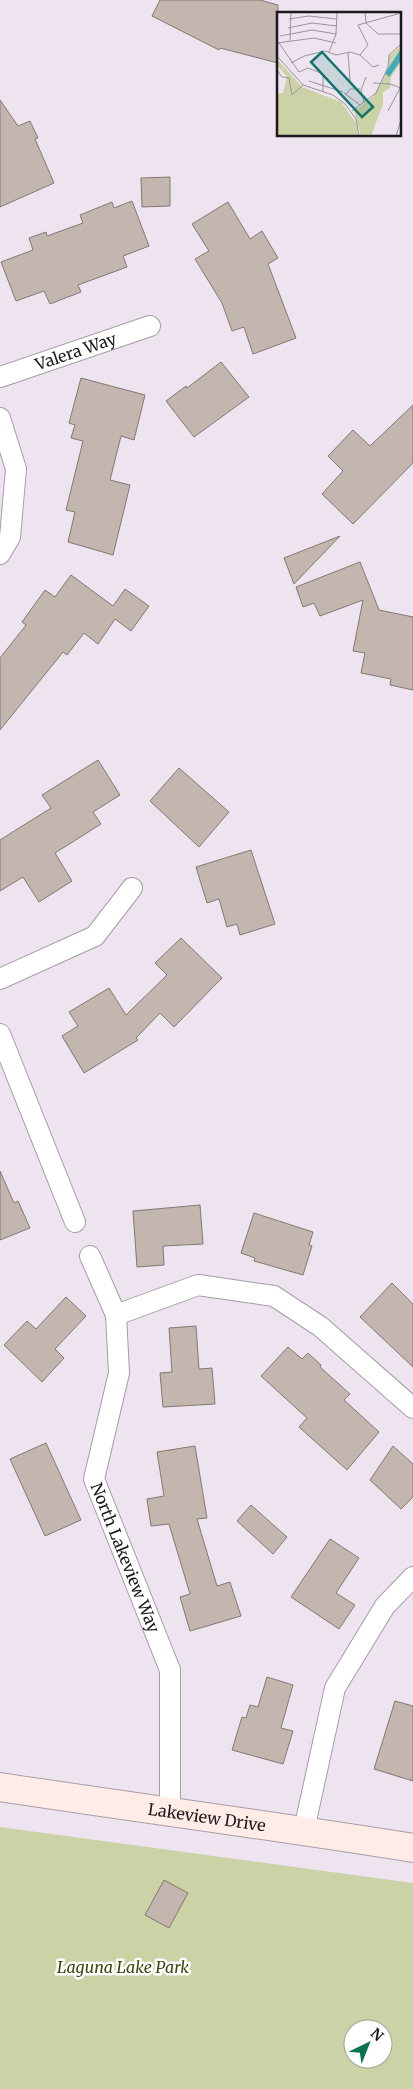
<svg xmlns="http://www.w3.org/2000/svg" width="413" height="2089" viewBox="0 0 413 2089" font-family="Merriweather,serif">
  <rect width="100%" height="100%" fill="#ede4ef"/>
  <path fill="#cbd2a6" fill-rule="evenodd" d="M0,1827L413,1883V2089H0ZM353,2029H383V2059H353Z"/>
  <path fill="#c2b6af" stroke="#837872" d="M160,0H260L278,5V63L220,48L219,50L152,16Z
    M0,100L18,126L30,121L38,138L35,139L54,183L0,207Z
    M170,177V206L142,207L141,178Z
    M132,201L149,246L123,256L127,267L78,285L81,292L50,304L44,291L16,301L1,262L33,250L29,238L46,232L47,236L83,223L80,215L112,202L114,208Z
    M228,202L250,239L262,231L278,258L268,264L296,338L253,354L244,327L232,331L222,303L195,259L209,251L192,224Z
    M221,362L249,397L194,437L166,401L186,386L187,388Z
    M81,378L145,395L134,440L121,436L110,480L130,485L113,555L68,542L75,512L66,510L83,441L71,438L75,425L69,423Z
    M413,405V463L353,524L322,494L343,471L328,456L353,430L370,446Z
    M340,536L294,584L284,558Z
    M360,562L379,610L413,617V690L390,685L391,679L361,673L365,653L353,651L363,600L320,616L314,603L303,607L296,587Z
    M71,575L113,606L125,589L149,606L131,631L115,619L98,644L84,633L67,655L63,652L0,730V658L26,625L22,622L45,590L55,597Z
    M98,760L120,795L93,812L101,824L55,853L72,881L39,902L23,877L0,891V840L51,808L42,795Z
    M179,768L229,812L199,847L150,801Z
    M251,850L275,924L240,935L237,924L227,927L219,899L207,903L196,867Z
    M181,938L222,978L174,1027L160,1013L136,1038L138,1040L84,1073L62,1036L78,1026L69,1012L109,988L126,1015L167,975L155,963Z
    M0,1171L14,1203L18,1201L30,1228L0,1240Z
    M200,1205L203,1244L163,1246L164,1265L137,1267L133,1211Z
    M254,1213L313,1232L309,1245L312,1246L303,1275L254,1261L255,1258L241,1253Z
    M392,1283L413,1304V1367L360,1317Z
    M66,1297L86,1316L55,1349L64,1358L42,1382L4,1345L27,1321L36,1329Z
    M196,1326L199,1369L212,1368L215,1404L163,1407L160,1373L172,1372L169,1328Z
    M288,1347L302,1359L308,1353L321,1365L320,1367L350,1394L344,1400L379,1432L347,1470L299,1427L307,1418L261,1376Z
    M46,1443L81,1520L45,1536L10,1459Z
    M195,1446L207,1518L197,1519L217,1586L230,1582L241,1616L190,1631L180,1597L190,1594L169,1524L151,1526L147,1499L164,1496L157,1452Z
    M393,1446L413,1464V1497L401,1509L370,1480Z
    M251,1505L287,1537L273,1554L237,1521Z
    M330,1539L359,1558L336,1593L355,1605L339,1629L291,1597Z
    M267,1677L293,1685L281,1728L293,1731L283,1764L232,1750L242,1717L246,1718L250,1705L258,1707Z
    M395,1701L413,1706V1781L374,1769Z
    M164,1880L188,1893L169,1928L145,1915Z"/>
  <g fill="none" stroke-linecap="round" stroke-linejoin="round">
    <g stroke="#a59da7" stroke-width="22">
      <g id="street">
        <path id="s1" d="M0,377L150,326"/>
        <path d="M0,418L16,469L10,537L0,554"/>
        <path d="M0,979L95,936L132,888"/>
        <path d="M0,1034L75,1222"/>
        <path id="s2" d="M90,1256L116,1315L119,1373L94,1479L170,1670V1813"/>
        <path d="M116,1315L198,1285L274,1296L321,1327L413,1408"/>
        <path d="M304,1830L335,1688L385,1606L413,1577"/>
      </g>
    </g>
    <g stroke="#a59da7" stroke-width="30">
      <g id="secondary">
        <path id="s3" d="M0,1787C138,1808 276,1826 413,1848"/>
      </g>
    </g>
    <use href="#street" stroke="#fff" stroke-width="20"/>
    <use href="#secondary" stroke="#ffece7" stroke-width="28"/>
  </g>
  <g text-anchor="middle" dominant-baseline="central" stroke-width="5" stroke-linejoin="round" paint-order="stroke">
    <g font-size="16" fill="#1b191c" stroke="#fff">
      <text stroke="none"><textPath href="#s1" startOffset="80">Valera Way</textPath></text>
      <text stroke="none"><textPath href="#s2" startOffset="316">North Lakeview Way</textPath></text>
      <text stroke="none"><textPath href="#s3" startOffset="209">Lakeview Drive</textPath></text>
    </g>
    <g font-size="16" font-style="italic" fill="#3e440b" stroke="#fff">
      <text x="123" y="1967">Laguna Lake Park</text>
    </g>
  </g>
  <g transform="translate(277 12)">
    <rect width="124" height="124" fill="#ede4ef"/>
    <path d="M124,34V50L114,65L113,76L106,80V92L94,124H84L77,99L96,85L111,57L112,44ZM0,47L25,75L64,90L79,111L81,124H0V81H6L10,65L0,53Z" fill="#cbd2a6"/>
    <path d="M124,37V48L112,65L108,61Z" fill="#41aabb"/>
    <path fill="none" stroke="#99939b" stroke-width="1" d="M88,0L89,11L101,22H124M12,7L32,4L60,7M11,16L35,11L60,14M3,24L35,18L59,22M13,29L14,0M0,31L37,26L59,31M2,31L22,60L31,56L46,62V80M52,40L59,22L60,0M71,40L73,69M83,43L96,55L102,53M0,44L26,73L56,83L68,92L79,107L82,124M14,51L27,44L48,39L59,43L73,40L83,43L91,33L81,13L124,1M0,58L5,65L12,66L15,83L26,73M32,69L66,80M96,71L113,72L124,76M67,81L83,93M69,82L73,77H83M87,91L84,78L89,65M75,99L99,81L111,55L112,43L124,32M111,99L123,76M119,124L124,108"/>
    <path fill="#0f766e" fill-opacity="0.15" stroke="#0f766e" stroke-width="2.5" d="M45,40L96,95L85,105L34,50Z"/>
    <rect width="124" height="124" fill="none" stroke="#1b191c" stroke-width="2.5"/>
  </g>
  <g transform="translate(368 2044) rotate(43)"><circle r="24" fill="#ffffff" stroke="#a4a3a4"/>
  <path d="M0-4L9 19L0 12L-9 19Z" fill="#08754f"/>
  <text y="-8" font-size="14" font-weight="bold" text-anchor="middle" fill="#1b191c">N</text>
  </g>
</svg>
